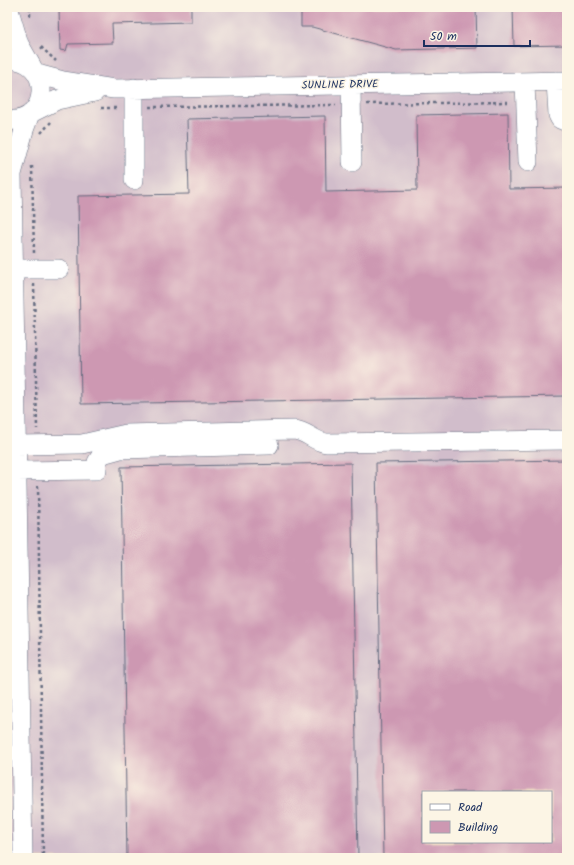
<svg xmlns="http://www.w3.org/2000/svg" width="574" height="865" viewBox="0 0 574 865" font-family="Kalam,sans-serif">
  <rect width="100%" height="100%" fill="#fcf5e5"/>
  <filter id="ink" filterUnits="userSpaceOnUse"><feTurbulence type="fractalNoise" baseFrequency=".025" numOctaves="2"/><feDisplacementMap in="SourceGraphic" scale="8" xChannelSelector="R" yChannelSelector="G"/><feConvolveMatrix kernelMatrix="1 2 1 2 8 2 1 2 1" color-interpolation-filters="sRGB"/></filter>
  <filter id="wash" filterUnits="userSpaceOnUse"><feTurbulence type="fractalNoise" baseFrequency=".012" numOctaves="4" result="noise"/><feDisplacementMap in="SourceGraphic" scale="16" xChannelSelector="R" yChannelSelector="G"/><feGaussianBlur stdDeviation="0.9" result="paint"/><feColorMatrix in="noise" values="0 0 0 0 0 0 0 0 0 0 0 0 0 0 0 0 0 1.4 0 .05"/><feComposite in="paint" operator="in"/></filter>
  <g filter="url(#wash)">
    <rect width="100%" height="100%" fill="#f1e1c1"/>
    <path fill="#d1bdcb" fill-rule="evenodd" d="M7,7H567V858H7ZM423,792H551V842H423Z"/>
    <g id="blocks">
      <path fill="#cd98b2" fill-rule="evenodd" d="M59,7H191V22L112,24L113,43L68,44L66,51L60,50Z
        M301,7H476L477,48L396,50L312,27H301Z
        M513,7H567V45L514,46Z
        M508,113L509,189L567,188V396L81,404L78,196L189,194L187,119L325,116L326,192L417,190L416,115Z
        M567,460V858H383L376,463ZM423,792H551V842H423Z
        M351,463L358,858H127L121,467Z"/>
    </g>
  </g>
  <g filter="url(#ink)">
    <use href="#blocks" fill-opacity="0" stroke="#666d81" stroke-width="1"/>
    <g fill="none" stroke-linecap="round" stroke-linejoin="round">
      <g stroke="#666d81" stroke-width="20">
        <path id="minor" d="M9,10L19,44L32,67
          M7,60C53,56 52,125 7,120
          M37,74L63,81L114,89L567,81
          M556,81L558,115L560,119L567,122
          M525,82L528,162
          M351,85L352,162
          M134,88V180
          M33,112L57,100L95,92
          M14,269H59
          M17,445L82,444L126,434L294,430C307,431 314,442 327,443L567,440
          M17,471L97,470V462L102,454L120,449L269,445
          M23,858L12,174L24,130L30,114"/>
      </g>
      <path stroke="#666d81" stroke-width="2.5" stroke-dasharray="3 3" stroke-linecap="butt" d="M30,7V18
        M41,47L56,61
        M367,104L509,102
        M149,107L336,105
        M101,108H118
        M41,133L51,122
        M32,166L34,253
        M34,284L37,429
        M38,486L43,858"/>
      <use href="#minor" stroke="#fff" stroke-width="19"/>
    </g>
  </g>
  <g text-anchor="middle" dominant-baseline="central" stroke-width="3" stroke-linejoin="round" paint-order="stroke">
    <g font-size="11" fill="#1b2f5e" stroke="#fcf5e5">
      <text transform="translate(340 85) rotate(-1)">SUNLINE DRIVE</text>
    </g>
  </g>
  <rect width="574" height="865" fill="none" stroke="#fcf5e5" stroke-width="24"/>
  <rect x="422" y="791" width="130" height="52" fill="#fcf5e5" stroke="#a2a6af"/>
  <rect x="430" y="804" width="20" height="6" fill="#ffffff" stroke="#a2a6af"/>
  <text x="458" y="811" font-size="12" fill="#1b2f5e">Road</text>
  <rect x="430" y="821" width="20" height="12" fill="#cd98b2" stroke="#a2a6af"/>
  <text x="458" y="831" font-size="12" fill="#1b2f5e">Building</text>
  <path d="M424 40v6h106v-6" fill="none" stroke="#1b2f5e" stroke-width="2"/>
  <text x="430" y="40" font-size="12" fill="#1b2f5e" stroke="#fcf5e5" stroke-width="3" paint-order="stroke">50 m</text>
</svg>
